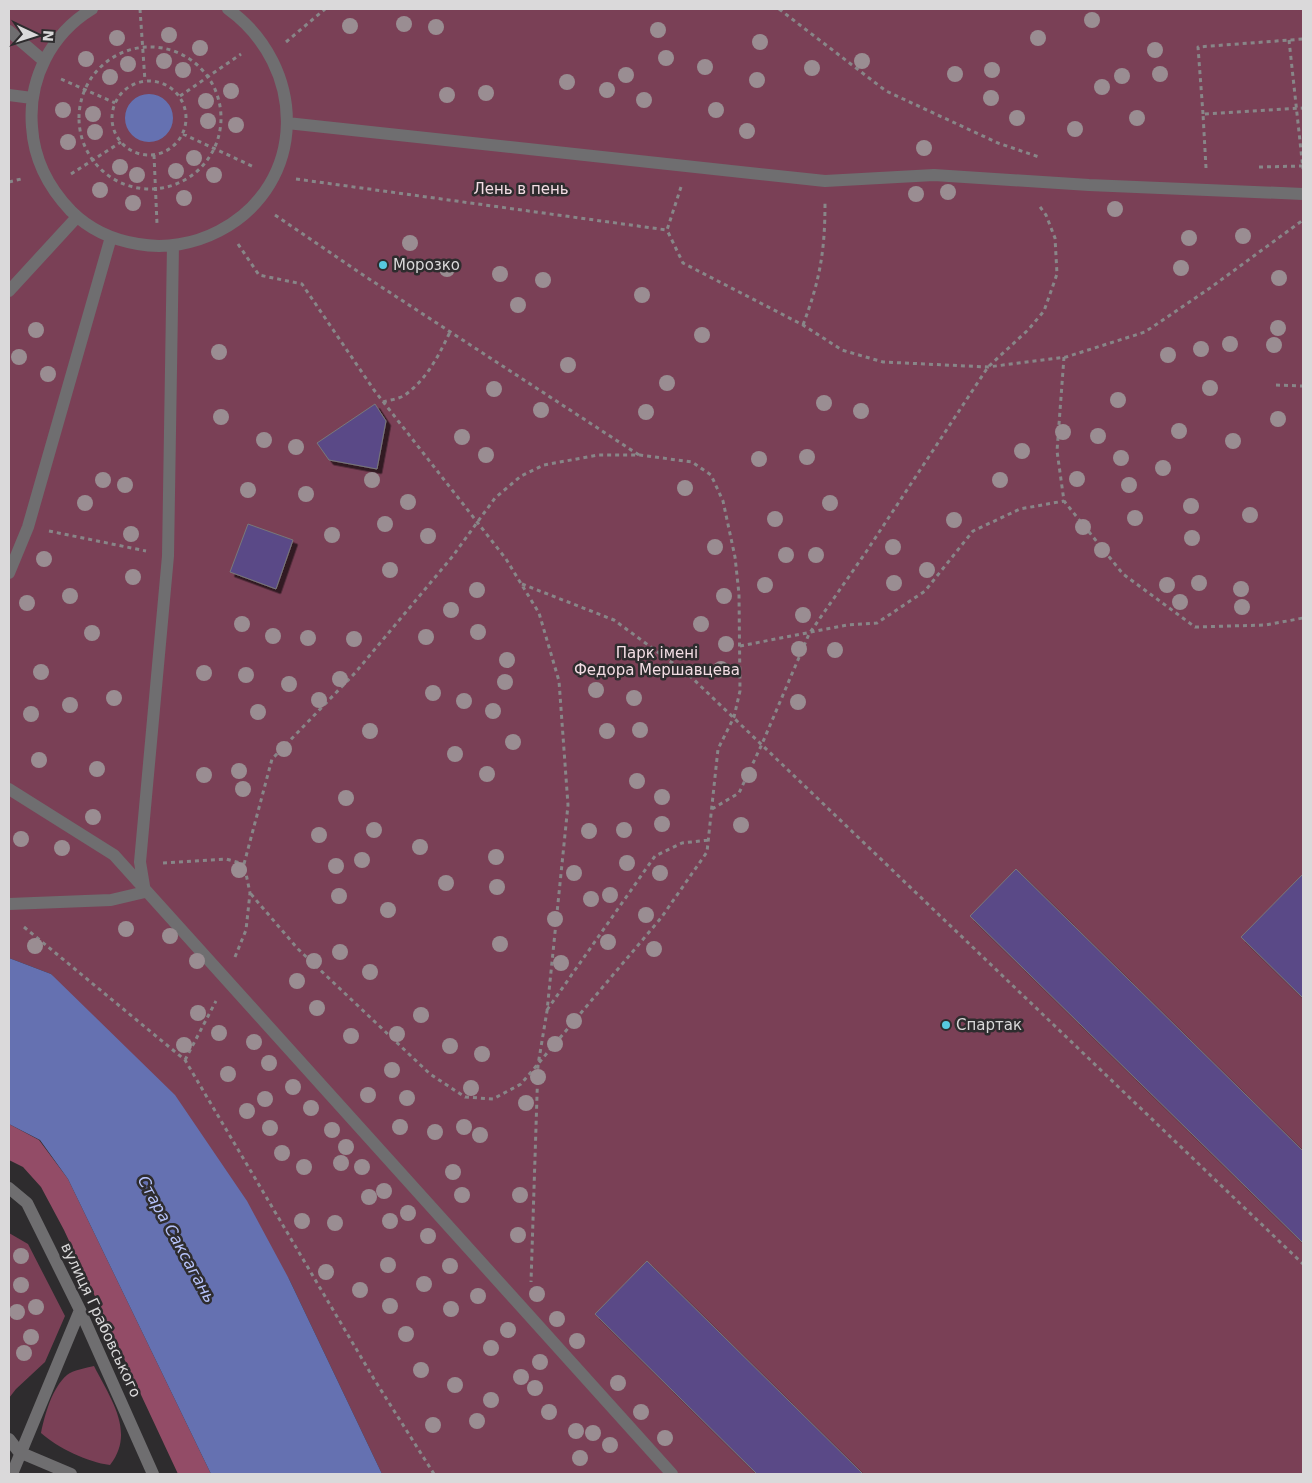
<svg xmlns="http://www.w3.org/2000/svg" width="1312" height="1483" viewBox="0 0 1312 1483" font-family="'DejaVu Sans',sans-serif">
	<defs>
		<filter id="shadow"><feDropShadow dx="4.5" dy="4.5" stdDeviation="0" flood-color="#0009"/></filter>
	</defs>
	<rect width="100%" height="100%" fill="#2e2c2e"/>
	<path fill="#7a4056" d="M9,9H1303V1474H382L289,1279L51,974L9,958Z
		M9,1233L28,1244L65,1316L45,1362L16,1389L9,1398Z
		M94,1366C110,1398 136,1432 110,1465C87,1462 58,1448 41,1433C45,1414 52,1388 67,1375C73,1370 86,1368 94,1366Z"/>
	<path fill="#934c67" d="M9,1124L39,1140L68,1179L211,1474H178L64,1230L41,1187L23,1167L9,1160Z"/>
	<path fill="#6571b1" d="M125 118a24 24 0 1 1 48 0a24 24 0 1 1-48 0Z
		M9,958L51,974L175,1095L247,1201L289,1279L382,1474H211L68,1179L40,1140L9,1124Z"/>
	<path fill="#5a4987" stroke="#78787a" filter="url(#shadow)" d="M375,404L386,421L377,469L329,460L317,443Z
		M248,524L293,540L276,589L230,572Z
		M1016,869L1303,1151V1243L970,916Z
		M1303,874V998L1241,937Z
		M647,1261L863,1474H757L595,1314Z"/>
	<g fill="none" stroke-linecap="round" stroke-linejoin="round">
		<path stroke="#888688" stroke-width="3" stroke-dasharray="4 4" stroke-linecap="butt" d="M140,9L145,81
			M779,9L886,91L998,143L1039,157
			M1289,40L1303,169
			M286,42L325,9
			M79 118a71 71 0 1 1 142 0a71 71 0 1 1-142 0Z
			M61,79L115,103
			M112 118a37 37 0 1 1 74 0a37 37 0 1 1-74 0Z
			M180,96L241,54
			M1203,114L1198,47L1303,39
			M183,134L254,167
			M154,155L157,224
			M1259,167L1303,166
			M1206,168L1203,114L1303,108
			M71,174L121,142
			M296,179L667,230
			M9,182L21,179
			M681,187L667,230L683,263L803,325L842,350L883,362L988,367L1066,357L1145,332L1210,288L1303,220
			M275,215L360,273L639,455
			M238,244L259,275L302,284L374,390L506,559L539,613L559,681L568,805L547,1011L538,1065L531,1282
			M803,325C820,280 825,251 825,203
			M1064,357L1057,451L1064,501L1123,574L1195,627L1266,625L1303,618
			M1276,385L1303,386
			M383,402C389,400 399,399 405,395C427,379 439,355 450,332
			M49,531L146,551
			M522,584L614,620L689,675L1303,1264
			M740,646L847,625L877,623L925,591L973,531L1020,509L1064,501
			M712,809L739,793L762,744L809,634L866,552L988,367L1028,330L1044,311L1057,274L1055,238L1046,215L1038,204
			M163,863L226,859L244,864
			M24,927L185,1060L374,1379L434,1474
			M235,957L246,930L250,893L244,864L272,759L355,673L452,557L495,498L521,476L544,465L598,455H640L692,462L711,475L723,501L735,557L739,594L740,691L734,717L718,749L707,852L661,918L521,1084L493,1099L465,1097L430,1074L298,949L250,893
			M547,1010L655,856L682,843L709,840
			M185,1060L216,1001"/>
		<path stroke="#6f6e70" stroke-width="12" d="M92,9C51,34 28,79 32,127C34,160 49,188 71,211C89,229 113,240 138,244C165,249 194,244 219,231C309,184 307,66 228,9
			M9,31L44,61
			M9,95L32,98
			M287,123L825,181L934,175L1089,185L1303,194
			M9,291L77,217
			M9,573L28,527L111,237
			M9,789L114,855L672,1474
			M9,904L111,900L145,892L140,862L168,556L173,245
			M9,1188L27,1203L80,1310L153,1474
			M9,1439L19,1452L71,1474
			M12,1474L80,1310"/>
	</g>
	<g fill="#9a8d92">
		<circle cx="1092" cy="20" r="8"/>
		<circle cx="404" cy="24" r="8"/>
		<circle cx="350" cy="26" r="8"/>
		<circle cx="436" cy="27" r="8"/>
		<circle cx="658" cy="30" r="8"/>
		<circle cx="169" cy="35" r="8"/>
		<circle cx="117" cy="38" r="8"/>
		<circle cx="1038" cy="38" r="8"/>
		<circle cx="760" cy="42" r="8"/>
		<circle cx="200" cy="48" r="8"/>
		<circle cx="1155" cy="50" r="8"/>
		<circle cx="666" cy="58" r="8"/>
		<circle cx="86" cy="59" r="8"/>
		<circle cx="164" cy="61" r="8"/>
		<circle cx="862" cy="61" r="8"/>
		<circle cx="128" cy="64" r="8"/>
		<circle cx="705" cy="67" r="8"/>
		<circle cx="812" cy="68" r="8"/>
		<circle cx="183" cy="70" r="8"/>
		<circle cx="992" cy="70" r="8"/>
		<circle cx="955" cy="74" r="8"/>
		<circle cx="1160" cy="74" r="8"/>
		<circle cx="626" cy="75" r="8"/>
		<circle cx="1122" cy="76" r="8"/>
		<circle cx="110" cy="77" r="8"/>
		<circle cx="757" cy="80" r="8"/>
		<circle cx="567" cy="82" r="8"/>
		<circle cx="1102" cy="87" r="8"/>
		<circle cx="607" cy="90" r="8"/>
		<circle cx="231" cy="91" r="8"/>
		<circle cx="486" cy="93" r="8"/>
		<circle cx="447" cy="95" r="8"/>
		<circle cx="991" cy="98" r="8"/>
		<circle cx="644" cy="100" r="8"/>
		<circle cx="206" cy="101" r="8"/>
		<circle cx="63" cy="110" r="8"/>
		<circle cx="716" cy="110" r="8"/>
		<circle cx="93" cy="114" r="8"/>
		<circle cx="1017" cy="118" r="8"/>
		<circle cx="1137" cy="118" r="8"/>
		<circle cx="208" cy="121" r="8"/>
		<circle cx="236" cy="125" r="8"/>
		<circle cx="1075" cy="129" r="8"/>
		<circle cx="747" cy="131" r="8"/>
		<circle cx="95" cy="132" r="8"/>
		<circle cx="68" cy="142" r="8"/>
		<circle cx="924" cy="148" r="8"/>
		<circle cx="194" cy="158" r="8"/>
		<circle cx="120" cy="167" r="8"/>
		<circle cx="176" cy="171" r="8"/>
		<circle cx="137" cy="175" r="8"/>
		<circle cx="214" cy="175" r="8"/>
		<circle cx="100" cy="190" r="8"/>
		<circle cx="948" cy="192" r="8"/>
		<circle cx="916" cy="194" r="8"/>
		<circle cx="184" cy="198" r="8"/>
		<circle cx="133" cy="203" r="8"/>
		<circle cx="1115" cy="209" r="8"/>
		<circle cx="1243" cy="236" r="8"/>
		<circle cx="1189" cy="238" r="8"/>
		<circle cx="410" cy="243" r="8"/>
		<circle cx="1181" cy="268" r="8"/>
		<circle cx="447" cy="269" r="8"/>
		<circle cx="500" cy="274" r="8"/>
		<circle cx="1279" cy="278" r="8"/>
		<circle cx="543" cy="280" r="8"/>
		<circle cx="642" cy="295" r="8"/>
		<circle cx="518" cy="305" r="8"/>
		<circle cx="1278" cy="328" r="8"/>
		<circle cx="36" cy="330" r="8"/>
		<circle cx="702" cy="335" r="8"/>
		<circle cx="1230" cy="344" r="8"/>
		<circle cx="1274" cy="345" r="8"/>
		<circle cx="1201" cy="349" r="8"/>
		<circle cx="219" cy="352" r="8"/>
		<circle cx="1168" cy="355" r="8"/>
		<circle cx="19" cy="357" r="8"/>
		<circle cx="568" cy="365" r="8"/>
		<circle cx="48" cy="374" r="8"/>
		<circle cx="667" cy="383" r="8"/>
		<circle cx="1210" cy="388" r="8"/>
		<circle cx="494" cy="389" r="8"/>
		<circle cx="1118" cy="400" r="8"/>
		<circle cx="824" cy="403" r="8"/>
		<circle cx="541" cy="410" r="8"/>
		<circle cx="861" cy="411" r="8"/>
		<circle cx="646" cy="412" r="8"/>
		<circle cx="221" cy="417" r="8"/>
		<circle cx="1278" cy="419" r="8"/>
		<circle cx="1179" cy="431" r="8"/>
		<circle cx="1063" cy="432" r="8"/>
		<circle cx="1098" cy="436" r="8"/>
		<circle cx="462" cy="437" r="8"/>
		<circle cx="264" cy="440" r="8"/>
		<circle cx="1233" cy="441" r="8"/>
		<circle cx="296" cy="447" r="8"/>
		<circle cx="1022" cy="451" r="8"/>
		<circle cx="486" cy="455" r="8"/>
		<circle cx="807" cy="457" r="8"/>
		<circle cx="1121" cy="458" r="8"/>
		<circle cx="759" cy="459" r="8"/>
		<circle cx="1163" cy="468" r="8"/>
		<circle cx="1077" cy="479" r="8"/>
		<circle cx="103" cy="480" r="8"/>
		<circle cx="372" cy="480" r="8"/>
		<circle cx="1000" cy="480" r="8"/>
		<circle cx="125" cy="485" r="8"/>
		<circle cx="1129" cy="485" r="8"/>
		<circle cx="685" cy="488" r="8"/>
		<circle cx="248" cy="490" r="8"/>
		<circle cx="306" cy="494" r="8"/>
		<circle cx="408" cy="502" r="8"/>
		<circle cx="85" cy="503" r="8"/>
		<circle cx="830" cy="503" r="8"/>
		<circle cx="1191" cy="506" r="8"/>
		<circle cx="1250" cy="515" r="8"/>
		<circle cx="1135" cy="518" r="8"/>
		<circle cx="775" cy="519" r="8"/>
		<circle cx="954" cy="520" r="8"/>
		<circle cx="385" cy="524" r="8"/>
		<circle cx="1083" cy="527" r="8"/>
		<circle cx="131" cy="534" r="8"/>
		<circle cx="332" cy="535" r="8"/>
		<circle cx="428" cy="536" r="8"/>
		<circle cx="1192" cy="538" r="8"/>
		<circle cx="715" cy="547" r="8"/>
		<circle cx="893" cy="547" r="8"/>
		<circle cx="1102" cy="550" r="8"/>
		<circle cx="786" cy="555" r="8"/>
		<circle cx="816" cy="555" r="8"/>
		<circle cx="44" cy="559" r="8"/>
		<circle cx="390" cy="570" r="8"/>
		<circle cx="927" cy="570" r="8"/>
		<circle cx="133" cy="577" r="8"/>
		<circle cx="894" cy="583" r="8"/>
		<circle cx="1199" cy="583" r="8"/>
		<circle cx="765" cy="585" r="8"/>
		<circle cx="1167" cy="585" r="8"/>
		<circle cx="1241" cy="589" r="8"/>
		<circle cx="477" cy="590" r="8"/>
		<circle cx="70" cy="596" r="8"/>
		<circle cx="724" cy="596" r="8"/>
		<circle cx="1180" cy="602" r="8"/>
		<circle cx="27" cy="603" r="8"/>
		<circle cx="1242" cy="607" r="8"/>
		<circle cx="451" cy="610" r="8"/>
		<circle cx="803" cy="615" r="8"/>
		<circle cx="242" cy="624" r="8"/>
		<circle cx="701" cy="624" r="8"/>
		<circle cx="478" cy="632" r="8"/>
		<circle cx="92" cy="633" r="8"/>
		<circle cx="273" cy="636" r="8"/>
		<circle cx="426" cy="637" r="8"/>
		<circle cx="308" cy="638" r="8"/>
		<circle cx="354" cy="639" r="8"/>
		<circle cx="726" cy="644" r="8"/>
		<circle cx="799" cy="649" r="8"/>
		<circle cx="835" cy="650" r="8"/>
		<circle cx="507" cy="660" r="8"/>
		<circle cx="721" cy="669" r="8"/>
		<circle cx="41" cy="672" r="8"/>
		<circle cx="204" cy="673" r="8"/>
		<circle cx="246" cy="675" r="8"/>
		<circle cx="340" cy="679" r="8"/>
		<circle cx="505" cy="682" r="8"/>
		<circle cx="289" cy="684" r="8"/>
		<circle cx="596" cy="690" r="8"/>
		<circle cx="433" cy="693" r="8"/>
		<circle cx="114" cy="698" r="8"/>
		<circle cx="634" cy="698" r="8"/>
		<circle cx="319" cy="700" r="8"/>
		<circle cx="464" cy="701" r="8"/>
		<circle cx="798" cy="702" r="8"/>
		<circle cx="70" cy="705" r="8"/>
		<circle cx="493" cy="711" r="8"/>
		<circle cx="258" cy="712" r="8"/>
		<circle cx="31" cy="714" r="8"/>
		<circle cx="640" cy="730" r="8"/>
		<circle cx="370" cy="731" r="8"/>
		<circle cx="607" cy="731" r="8"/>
		<circle cx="513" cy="742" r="8"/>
		<circle cx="284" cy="749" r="8"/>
		<circle cx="455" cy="754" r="8"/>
		<circle cx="39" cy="760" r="8"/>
		<circle cx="97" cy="769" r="8"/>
		<circle cx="239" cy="771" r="8"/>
		<circle cx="487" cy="774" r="8"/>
		<circle cx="204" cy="775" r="8"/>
		<circle cx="749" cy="775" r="8"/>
		<circle cx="637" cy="781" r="8"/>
		<circle cx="243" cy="789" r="8"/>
		<circle cx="662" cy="797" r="8"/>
		<circle cx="346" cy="798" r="8"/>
		<circle cx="93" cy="817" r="8"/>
		<circle cx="662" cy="824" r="8"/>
		<circle cx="741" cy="825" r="8"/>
		<circle cx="374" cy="830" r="8"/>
		<circle cx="624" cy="830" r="8"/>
		<circle cx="589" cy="831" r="8"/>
		<circle cx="319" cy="835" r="8"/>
		<circle cx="21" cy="839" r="8"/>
		<circle cx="420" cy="847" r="8"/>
		<circle cx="62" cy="848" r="8"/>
		<circle cx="496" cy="857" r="8"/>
		<circle cx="362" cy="860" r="8"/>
		<circle cx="627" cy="863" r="8"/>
		<circle cx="336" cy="866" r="8"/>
		<circle cx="239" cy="870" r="8"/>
		<circle cx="574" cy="873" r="8"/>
		<circle cx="660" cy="873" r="8"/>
		<circle cx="446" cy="883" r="8"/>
		<circle cx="497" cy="887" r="8"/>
		<circle cx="610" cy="895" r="8"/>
		<circle cx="339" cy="896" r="8"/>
		<circle cx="591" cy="899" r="8"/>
		<circle cx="388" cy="910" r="8"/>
		<circle cx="646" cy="915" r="8"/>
		<circle cx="555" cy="919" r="8"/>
		<circle cx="126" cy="929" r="8"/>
		<circle cx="170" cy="936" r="8"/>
		<circle cx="608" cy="942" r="8"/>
		<circle cx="500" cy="944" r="8"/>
		<circle cx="35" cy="946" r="8"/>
		<circle cx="654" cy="949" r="8"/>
		<circle cx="340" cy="952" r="8"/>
		<circle cx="197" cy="961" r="8"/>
		<circle cx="314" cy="961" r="8"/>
		<circle cx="561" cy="963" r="8"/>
		<circle cx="370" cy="972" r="8"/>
		<circle cx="297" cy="981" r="8"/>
		<circle cx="317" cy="1008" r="8"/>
		<circle cx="198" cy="1013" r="8"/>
		<circle cx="421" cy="1015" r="8"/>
		<circle cx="574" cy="1021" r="8"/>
		<circle cx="219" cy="1033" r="8"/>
		<circle cx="397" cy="1034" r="8"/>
		<circle cx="351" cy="1036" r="8"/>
		<circle cx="254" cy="1042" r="8"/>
		<circle cx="555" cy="1044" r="8"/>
		<circle cx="184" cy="1045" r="8"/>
		<circle cx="450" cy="1046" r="8"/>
		<circle cx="482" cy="1054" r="8"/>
		<circle cx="269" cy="1063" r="8"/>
		<circle cx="392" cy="1070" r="8"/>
		<circle cx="228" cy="1074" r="8"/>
		<circle cx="538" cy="1077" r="8"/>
		<circle cx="293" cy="1087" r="8"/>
		<circle cx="471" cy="1088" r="8"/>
		<circle cx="368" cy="1095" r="8"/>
		<circle cx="407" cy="1098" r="8"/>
		<circle cx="265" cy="1099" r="8"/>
		<circle cx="526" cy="1103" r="8"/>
		<circle cx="311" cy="1108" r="8"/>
		<circle cx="247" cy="1111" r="8"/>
		<circle cx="400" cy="1127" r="8"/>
		<circle cx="464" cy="1127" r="8"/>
		<circle cx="270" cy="1128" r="8"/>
		<circle cx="332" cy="1130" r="8"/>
		<circle cx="435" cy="1132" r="8"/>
		<circle cx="480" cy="1135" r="8"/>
		<circle cx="346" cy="1147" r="8"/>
		<circle cx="282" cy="1153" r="8"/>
		<circle cx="341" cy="1163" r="8"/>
		<circle cx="304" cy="1167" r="8"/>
		<circle cx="362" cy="1167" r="8"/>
		<circle cx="453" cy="1172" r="8"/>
		<circle cx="384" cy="1191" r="8"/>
		<circle cx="462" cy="1195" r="8"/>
		<circle cx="520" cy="1195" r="8"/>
		<circle cx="369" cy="1197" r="8"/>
		<circle cx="408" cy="1213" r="8"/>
		<circle cx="302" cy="1221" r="8"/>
		<circle cx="390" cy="1221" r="8"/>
		<circle cx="335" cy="1223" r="8"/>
		<circle cx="518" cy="1235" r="8"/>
		<circle cx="428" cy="1236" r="8"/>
		<circle cx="21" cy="1256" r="8"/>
		<circle cx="388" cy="1265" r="8"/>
		<circle cx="450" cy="1266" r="8"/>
		<circle cx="326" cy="1272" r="8"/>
		<circle cx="424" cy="1284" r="8"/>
		<circle cx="21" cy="1285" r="8"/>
		<circle cx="360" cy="1290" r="8"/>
		<circle cx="537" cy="1294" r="8"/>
		<circle cx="478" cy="1296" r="8"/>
		<circle cx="390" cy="1306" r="8"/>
		<circle cx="36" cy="1307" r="8"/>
		<circle cx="451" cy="1309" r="8"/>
		<circle cx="17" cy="1312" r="8"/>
		<circle cx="557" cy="1319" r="8"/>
		<circle cx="508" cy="1330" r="8"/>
		<circle cx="406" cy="1334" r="8"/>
		<circle cx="31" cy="1337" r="8"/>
		<circle cx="577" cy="1341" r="8"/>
		<circle cx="491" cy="1348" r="8"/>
		<circle cx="24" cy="1353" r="8"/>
		<circle cx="540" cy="1362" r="8"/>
		<circle cx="421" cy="1370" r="8"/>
		<circle cx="521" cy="1377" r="8"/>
		<circle cx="618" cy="1383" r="8"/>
		<circle cx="455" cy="1385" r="8"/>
		<circle cx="535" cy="1388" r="8"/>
		<circle cx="491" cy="1400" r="8"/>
		<circle cx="549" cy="1412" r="8"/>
		<circle cx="641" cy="1412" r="8"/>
		<circle cx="477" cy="1421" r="8"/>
		<circle cx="433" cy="1425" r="8"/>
		<circle cx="576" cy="1431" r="8"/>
		<circle cx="593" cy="1433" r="8"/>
		<circle cx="665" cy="1438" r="8"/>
		<circle cx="610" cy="1445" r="8"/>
		<circle cx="580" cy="1458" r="8"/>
	</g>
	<g fill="#56c9e0" stroke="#2e2c2e" stroke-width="2">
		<circle cx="383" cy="265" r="5"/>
		<circle cx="946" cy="1025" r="5"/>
	</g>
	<g text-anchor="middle" stroke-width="5" stroke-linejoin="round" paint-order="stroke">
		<g font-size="15" fill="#f3dde4" stroke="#2e2c2e">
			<text x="521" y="194">Лень в пень</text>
			<text x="657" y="658">Парк імені<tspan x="657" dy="17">Федора Мершавцева</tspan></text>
		</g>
		<g font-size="15" fill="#dad9da" stroke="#2e2c2e" text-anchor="start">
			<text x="393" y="270">Морозко</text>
			<text x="956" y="1030">Спартак</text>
		</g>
		<g font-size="15" fill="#dad9da" stroke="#2e2c2e">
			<text transform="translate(101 1320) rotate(65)" y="5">вулиця Грабовського</text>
		</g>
		<g font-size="16" font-style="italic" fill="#b6c2f9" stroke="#2e2c2e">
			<text transform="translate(177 1239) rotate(61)" y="6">Стара Саксагань</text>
		</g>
	</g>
	<rect width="1312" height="1483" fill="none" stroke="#dad9da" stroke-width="20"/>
	<g transform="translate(35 35) rotate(94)" stroke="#2e2c2e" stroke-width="4" paint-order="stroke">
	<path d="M0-4L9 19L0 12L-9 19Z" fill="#dad9da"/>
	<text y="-8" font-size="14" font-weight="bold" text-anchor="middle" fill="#dad9da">N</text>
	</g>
</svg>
